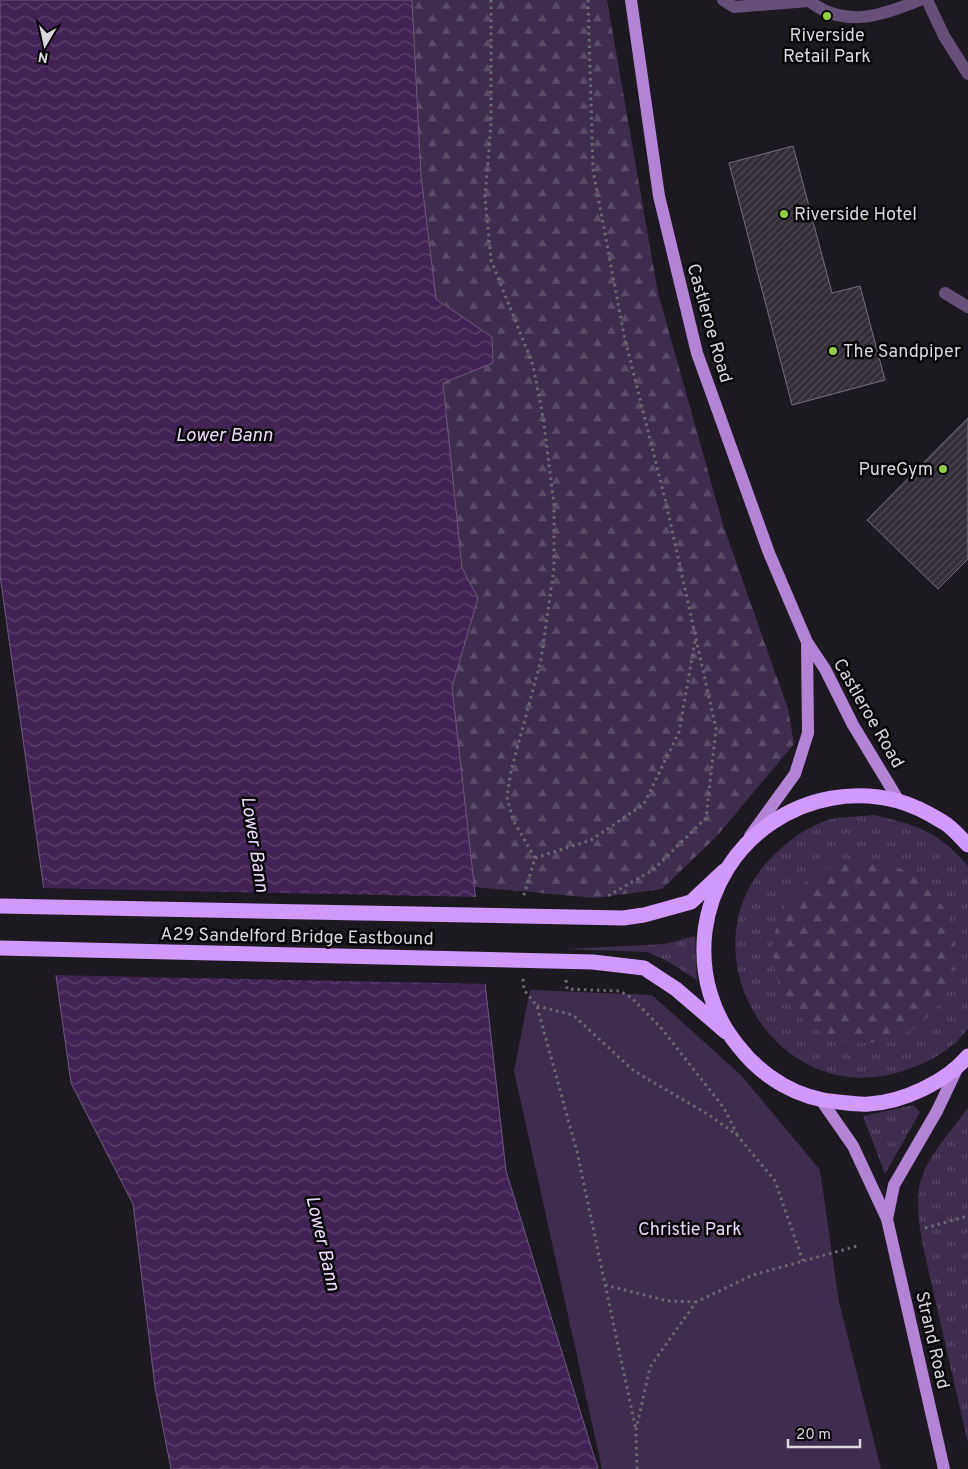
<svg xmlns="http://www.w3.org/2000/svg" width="968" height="1469" viewBox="0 0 968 1469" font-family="Overpass,sans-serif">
	<defs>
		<pattern id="grass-tufts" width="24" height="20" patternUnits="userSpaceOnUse" patternTransform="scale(1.25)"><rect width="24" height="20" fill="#3f2d4e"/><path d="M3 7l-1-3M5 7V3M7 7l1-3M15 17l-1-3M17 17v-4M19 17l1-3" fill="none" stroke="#5a4b67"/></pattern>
		<pattern id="forest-firs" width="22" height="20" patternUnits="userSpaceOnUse" patternTransform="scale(1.25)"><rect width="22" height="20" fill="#3f2d4e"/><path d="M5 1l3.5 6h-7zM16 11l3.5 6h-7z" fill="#5a4b67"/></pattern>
		<pattern id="water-waves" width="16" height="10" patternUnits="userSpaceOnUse" patternTransform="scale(1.25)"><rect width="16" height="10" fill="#412455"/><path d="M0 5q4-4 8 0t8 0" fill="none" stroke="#5c436d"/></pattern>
		<pattern id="building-hatch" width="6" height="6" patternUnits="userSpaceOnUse" patternTransform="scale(1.25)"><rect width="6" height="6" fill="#322d36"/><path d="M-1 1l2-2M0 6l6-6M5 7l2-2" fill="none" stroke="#4f4b53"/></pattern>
	</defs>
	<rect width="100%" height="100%" fill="#1d1921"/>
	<path fill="url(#grass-tufts)" d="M874,815C917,825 938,831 968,866V1028C953,1050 928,1063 903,1071C776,1113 677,948 775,854C790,839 811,824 832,819C845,816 860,817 874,815Z
		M695,936L697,980L669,962L647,952L566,949L665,944Z
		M914,1105L920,1112L885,1174L863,1116Z
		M968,1108V1443L922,1242C919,1222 915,1199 921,1180C929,1154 952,1130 968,1108Z"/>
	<path fill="url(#forest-firs)" d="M412,0H607L658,293L723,525L788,709L794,744L716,837L662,889L596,898L474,887L452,687L478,598L462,568L443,382L493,363L492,337L436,299L421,176Z
		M773 952a91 91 0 1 1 182 0a91 91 0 1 1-182 0Z"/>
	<path fill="#3f2d4e" d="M530,990L652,995L741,1075L820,1170L839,1302L881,1469H602L514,1071Z"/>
	<path fill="url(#water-waves)" stroke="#6f5a7e" d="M0,0H412L421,176L436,299L492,337L493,363L443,383L462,568L478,598L452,687L506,1171L598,1469H171L155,1387L133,1204L71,1083L0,575Z"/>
	<path fill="#1d1921" d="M41,888L478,897L488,984L53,975Z"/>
	<path fill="url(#building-hatch)" stroke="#756f7a" d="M793,146L832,293L860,286L885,380L792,405L729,163Z
		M968,418V559L938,589L867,520Z"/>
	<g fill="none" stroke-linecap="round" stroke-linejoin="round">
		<path stroke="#6b686f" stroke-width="3" stroke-dasharray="2.5 4" stroke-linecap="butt" d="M491,0V124L485,197L491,260L533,365L543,417L554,504V568L541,660L511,771L507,797L513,820L535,858L523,898
			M588,0L593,170L624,335L666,503L716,729L706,818L653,870L606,897
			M535,858L591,840L644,804L679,732L695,641
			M523,979L524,990L537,1006L577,1152L636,1430
			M566,980L567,989L620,991L632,998L662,1029L724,1108L737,1134
			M537,1006L573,1015L634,1071L709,1115L737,1135L775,1181L803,1261
			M925,1228L968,1216
			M605,1285L668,1301L695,1302
			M637,1469L636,1430L650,1367L696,1302L753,1275L857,1246"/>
		<path stroke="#665077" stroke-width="12" d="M723,0L734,7L809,1
			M808,0C844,29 881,16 920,0
			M927,0L944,36L968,74
			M945,293L968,307"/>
		<path stroke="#b384d6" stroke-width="12" d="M631,0L659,196L697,353L769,553L807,642L825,669L853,725L899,801
			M750,836L795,774L808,733L807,642
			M821,1100L853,1146L887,1219L944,1469
			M887,1219L894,1185L937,1111L957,1069"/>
		<path stroke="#d199fc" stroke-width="15" d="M968,845C960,837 952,827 943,822C930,814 913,805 898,801C807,777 717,839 705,931C700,974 712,1015 739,1047C763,1078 799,1099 838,1102C848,1103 859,1105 869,1104C903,1102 946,1082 968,1056
			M0,906L623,918L644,915L691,902L724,871
			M0,948L593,962L644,968L676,989L726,1032"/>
	</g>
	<g fill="#92cd3e" stroke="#070508" stroke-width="2">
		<circle cx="827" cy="16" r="5"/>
		<circle cx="784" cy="214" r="5"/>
		<circle cx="833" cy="351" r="5"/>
		<circle cx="943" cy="469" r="5"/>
	</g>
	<g text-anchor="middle" stroke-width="5" stroke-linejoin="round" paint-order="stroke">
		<g font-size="18" fill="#dad7dd" stroke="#070508" text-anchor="start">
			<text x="827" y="41" text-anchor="middle">Riverside<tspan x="827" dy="21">Retail Park</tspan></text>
			<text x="794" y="220">Riverside Hotel</text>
			<text x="843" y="357">The Sandpiper</text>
			<text x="933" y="475" text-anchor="end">PureGym</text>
		</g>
		<g font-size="18" fill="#dad7dd" stroke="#070508">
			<text transform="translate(710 323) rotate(74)" y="6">Castleroe Road</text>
			<text transform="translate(869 713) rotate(60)" y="6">Castleroe Road</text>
			<text transform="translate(297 936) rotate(1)" y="6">A29 Sandelford Bridge Eastbound</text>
			<text transform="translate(933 1340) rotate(77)" y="6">Strand Road</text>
		</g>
		<g font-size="18" fill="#ead9fa" stroke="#070508">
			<text x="690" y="1235">Christie Park</text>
		</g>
		<g font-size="19" font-style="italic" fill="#eedcfd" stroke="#070508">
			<text x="224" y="441">Lower Bann</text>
			<text transform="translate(256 844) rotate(81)" y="7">Lower Bann</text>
			<text transform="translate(324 1243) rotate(77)" y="7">Lower Bann</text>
		</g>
	</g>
	<g transform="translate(45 45) rotate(189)" stroke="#070508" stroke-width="4" paint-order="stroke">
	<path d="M0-4L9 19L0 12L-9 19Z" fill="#dad7dd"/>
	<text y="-8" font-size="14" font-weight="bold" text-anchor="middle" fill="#dad7dd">N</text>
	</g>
	<path d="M788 1439v8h72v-8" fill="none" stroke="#dad7dd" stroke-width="2.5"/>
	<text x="796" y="1439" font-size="15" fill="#dad7dd" stroke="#070508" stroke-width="4" paint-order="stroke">20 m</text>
</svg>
